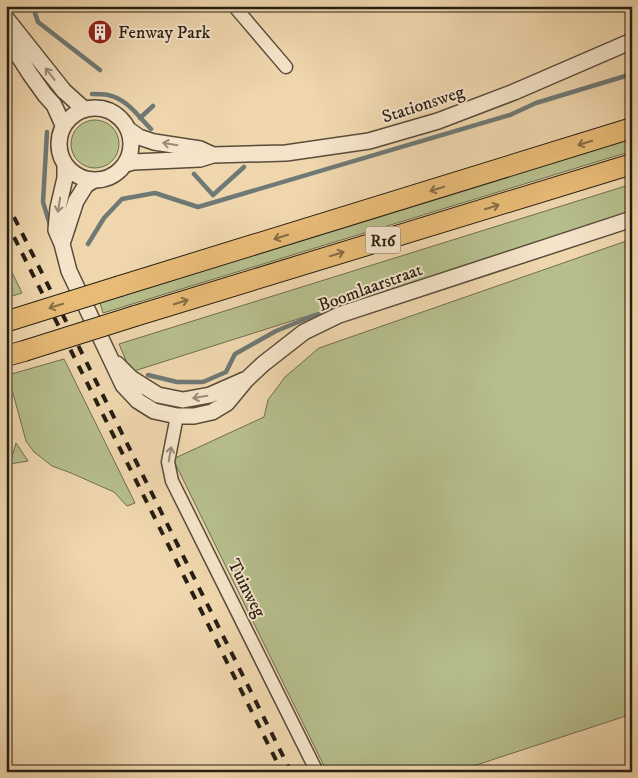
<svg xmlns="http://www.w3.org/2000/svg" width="638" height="778" viewBox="0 0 638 778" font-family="'IM FELL DW Pica',serif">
	<rect width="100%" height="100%" fill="#efd6ad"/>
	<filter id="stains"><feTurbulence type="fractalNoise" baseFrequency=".004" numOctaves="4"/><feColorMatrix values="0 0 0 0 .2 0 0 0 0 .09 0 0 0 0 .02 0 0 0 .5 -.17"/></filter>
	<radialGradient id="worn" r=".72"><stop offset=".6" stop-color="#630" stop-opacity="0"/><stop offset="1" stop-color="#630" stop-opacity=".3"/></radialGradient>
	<path fill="#b6be8c" stroke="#6e6e50" d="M71 144a24 24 0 1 1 48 0a24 24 0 1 1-48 0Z
		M632,137V151L103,313L99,300Z
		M632,184V213L131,372L119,344Z
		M632,239V714L455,772H327L173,459L264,417L268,400L285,377L319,348Z
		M6,260L22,293L6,298Z
		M64,359L135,503L127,506L114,492L71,473L52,466L34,452L26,441L8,375Z
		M16,443L28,461L10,464Z"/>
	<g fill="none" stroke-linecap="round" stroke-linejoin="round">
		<path stroke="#6f7975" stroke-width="4.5" d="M35,6L34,10L38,22L100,70
			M92,94C97,94 103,94 108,95C127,99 138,116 151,129
			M140,118L153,106
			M47,132L43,202L50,225
			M194,174L213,195
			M213,195L244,167
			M88,244L104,218L122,199L155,193L198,207L510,115L536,103L632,74
			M148,375L177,382H203L226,372L235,354L276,331L308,318L336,309"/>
		<defs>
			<path id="minor" d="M234,6L286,67
				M177,416L168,462L172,481L317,772"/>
			<path id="tertiary" d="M6,18L64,91L84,109
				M6,29L12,46L30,74L45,95L54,105L63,125
				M59 144a36 36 0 1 1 72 0a36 36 0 1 1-72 0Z
				M129,130L139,137L154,142L200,149L213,155
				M126,164L133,162L200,159L213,155L286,153L369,141L438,121L514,92L632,41
				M65,165V178L58,208L56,230L62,244L69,271L123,385L138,401L154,411L177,416H194L212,412L227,403L246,380L263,364L304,332L339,315L632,219
				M62,244L76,201L86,185L94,180
				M117,364L131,378L158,395L183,400L210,395L244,380"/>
			<path id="trunk" d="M120,286L632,128
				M135,316L632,164
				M6,356L24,351"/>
		</defs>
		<use href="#minor" stroke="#584c3a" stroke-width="15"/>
		<use href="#tertiary" stroke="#584c3a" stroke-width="18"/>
		<use href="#trunk" stroke="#261e14" stroke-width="22"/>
		<use href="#minor" stroke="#f5e4ca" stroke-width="12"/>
		<use href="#tertiary" stroke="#f5e4ca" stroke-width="15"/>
		<use href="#trunk" stroke="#e8bb76" stroke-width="20"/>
		<path stroke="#261e14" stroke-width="4" stroke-dasharray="9 9" stroke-linecap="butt" d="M6,201L291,772
			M6,221L282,772"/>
		<defs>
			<path id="trunk-bridge" d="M8,321L120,286
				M24,351L135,316"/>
		</defs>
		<use href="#trunk-bridge" stroke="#261e14" stroke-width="22" stroke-linecap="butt"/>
		<use href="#trunk-bridge" stroke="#e8bb76" stroke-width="20"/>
	</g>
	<defs><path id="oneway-shaft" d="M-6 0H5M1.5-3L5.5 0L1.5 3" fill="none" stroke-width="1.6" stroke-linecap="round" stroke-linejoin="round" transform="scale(1.25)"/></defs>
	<g stroke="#988b78">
		<use href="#oneway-shaft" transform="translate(50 74) rotate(-128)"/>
		<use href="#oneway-shaft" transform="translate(170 144) rotate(-171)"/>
		<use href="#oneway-shaft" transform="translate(59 205) rotate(99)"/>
		<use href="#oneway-shaft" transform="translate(200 397) rotate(171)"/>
		<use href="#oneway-shaft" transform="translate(170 454) rotate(-80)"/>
	</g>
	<g stroke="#876c45">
		<use href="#oneway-shaft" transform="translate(585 143) rotate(163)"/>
		<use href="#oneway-shaft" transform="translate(437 189) rotate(163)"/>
		<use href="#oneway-shaft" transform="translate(492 207) rotate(-17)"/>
		<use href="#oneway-shaft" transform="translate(281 237) rotate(163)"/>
		<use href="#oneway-shaft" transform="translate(337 254) rotate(-17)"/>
		<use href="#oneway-shaft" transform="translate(181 302) rotate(-17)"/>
		<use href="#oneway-shaft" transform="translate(56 306) rotate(163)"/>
	</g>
	<defs>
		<symbol id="building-disc" viewBox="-11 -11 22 22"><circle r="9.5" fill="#8f2418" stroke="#f5e4ca"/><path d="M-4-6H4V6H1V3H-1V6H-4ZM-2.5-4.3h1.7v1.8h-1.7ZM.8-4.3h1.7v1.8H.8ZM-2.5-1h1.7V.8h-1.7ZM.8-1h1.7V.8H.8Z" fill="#fff"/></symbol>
	</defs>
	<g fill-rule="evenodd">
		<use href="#building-disc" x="86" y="18" width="28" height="28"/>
	</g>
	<g text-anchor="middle" stroke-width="4" stroke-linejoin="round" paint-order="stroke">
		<rect fill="#f5e4ca" stroke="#64594b" stroke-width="1" x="365.5" y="226.5" width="35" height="27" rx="4"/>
		<g font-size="16" font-weight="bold" fill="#261e14">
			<text x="383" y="246">R16</text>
		</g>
		<g font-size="18" fill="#261e14" stroke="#f5e4ca" text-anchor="start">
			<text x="118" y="38">Fenway Park</text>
		</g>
		<g font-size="18" fill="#261e14" stroke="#f5e4ca">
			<text transform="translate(423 104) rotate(-18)" y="6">Stationsweg</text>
			<text transform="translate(370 287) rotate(-20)" y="6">Boomlaarstraat</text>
			<text transform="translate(247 588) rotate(63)" y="6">Tuinweg</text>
		</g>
	</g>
	<rect width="638" height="778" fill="none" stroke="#efd6ad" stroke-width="25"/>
	<rect x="8" y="8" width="623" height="763" fill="none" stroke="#261e14" stroke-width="2.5"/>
	<rect x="12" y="12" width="613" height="753" fill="none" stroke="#261e14"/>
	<rect width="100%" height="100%" filter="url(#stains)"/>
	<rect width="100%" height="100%" fill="url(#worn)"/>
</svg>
